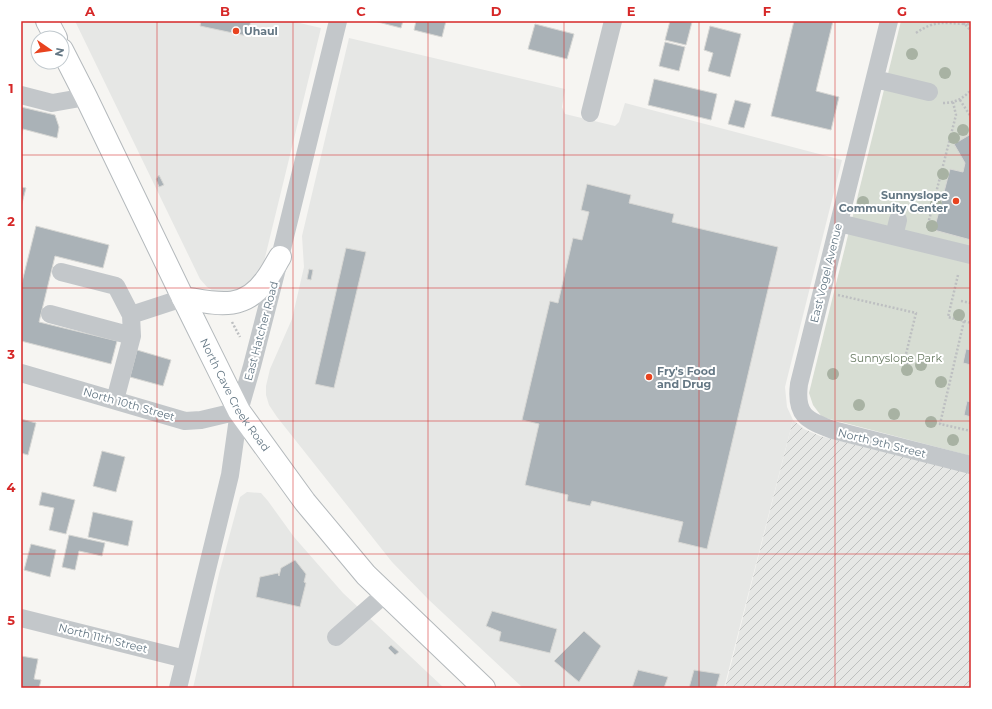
<svg xmlns="http://www.w3.org/2000/svg" width="992" height="709" viewBox="0 0 992 709" font-family="Montserrat,sans-serif">
	<defs>
		<pattern id="industrial-furrows" width="10" height="10" patternUnits="userSpaceOnUse"><rect width="10" height="10" fill="#e6e7e5"/><path d="M-1 1l2-2M0 10L10 0M9 11l2-2" fill="none" stroke="#bec0bf"/></pattern>
	</defs>
	<rect width="100%" height="100%" fill="#f6f5f2"/>
	<path fill="#e6e7e5" d="M75,21H291L321,28L260,278L244,293L218,294L207,287L200,279Z
		M349,38L565,89L562,107L565,114L615,126L619,122L625,103L842,160L785,387L787,407L793,420L724,688H523L429,600L392,562L277,417L269,405L266,395V386L270,369L292,319L304,267L302,236Z
		M247,492L261,493L268,501L294,537L343,593L444,688H193L219,574L238,504L240,497Z"/>
	<path fill="url(#industrial-furrows)" d="M793,420L804,429L820,436L971,473V688H725Z"/>
	<path fill="#d7ddd3" d="M901,21H971V456L822,417L813,405L809,393Z"/>
	<path fill="#aab2b7" stroke="#d7d7d4" d="M201,21H251L247,36L200,26Z
		M374,21H403L401,28Z
		M416,21H446L442,37L414,30Z
		M670,21L692,22L686,45L665,40Z
		M794,21H833L816,91L839,97L831,130L771,116Z
		M535,24L574,34L567,59L528,49Z
		M710,26L741,34L730,77L708,71L713,53L704,50Z
		M665,42L685,47L679,71L659,66Z
		M654,79L717,94L711,120L648,105Z
		M735,100L751,104L744,128L728,124Z
		M21,107L55,115L59,127L57,138L23,129L21,139Z
		M971,134V240L934,230L950,169L963,172L965,163L954,144Z
		M159,175L164,185L159,187L156,179Z
		M587,184L631,195L629,203L674,214L672,222L778,247L707,549L678,542L683,522L592,501L590,506L567,501L568,495L525,485L539,424L522,420L550,301L558,303L573,238L582,240L589,212L581,210Z
		M21,187L26,188L21,207Z
		M36,226L109,245L103,268L55,256L39,322L117,341L111,364L21,341V286Z
		M346,248L366,252L334,388L315,384Z
		M309,269L313,270L311,280L307,279Z
		M966,349L971,350V365L963,363Z
		M137,350L171,360L163,386L130,377Z
		M905,356L912,358L910,365L903,363Z
		M967,401L971,402V417L964,415Z
		M21,419L36,423L28,455L21,453Z
		M102,451L125,457L116,492L93,486Z
		M42,492L75,500L66,534L49,530L54,508L39,505Z
		M93,512L133,521L128,546L88,537Z
		M69,535L105,543L102,556L79,551L75,570L62,567Z
		M31,544L56,550L50,577L24,570Z
		M295,560L306,574L304,582L306,583L300,607L256,597L260,577L278,573L279,576L281,568Z
		M492,611L557,629L550,653L499,641L501,632L486,626Z
		M584,631L601,646L579,682L554,661Z
		M391,645L399,652L395,655L388,648Z
		M21,656L38,659L34,679L41,680L39,688H21Z
		M638,670L668,677L664,688H632Z
		M694,670L720,674L716,688H689Z"/>
	<g fill="none" stroke-linecap="round" stroke-linejoin="round">
		<defs>
			<g id="major">
				<path d="M47,21L56,38"/>
				<path id="s1" d="M62,50L86,97L183,298L239,411L305,502L366,575L484,688"/>
				<path d="M183,298C215,303 243,312 265,281C271,274 275,265 280,257"/>
			</g>
		</defs>
		<use href="#major" stroke="#b4b9bc" stroke-width="24"/>
		<path stroke="#bdbfc1" stroke-width="2.5" stroke-dasharray="2 2" stroke-linecap="butt" d="M960,21L965,24H971
			M916,33C935,20 943,23 965,24L971,31
			M960,100L971,117
			M943,103C953,103 961,100 969,92L971,93
			M927,228L956,115L953,102
			M958,275L948,317L964,321L940,424L971,431
			M838,295L916,313L906,354
			M961,301L971,303
			M964,321L971,323
			M232,322L240,337"/>
		<path stroke="#c3c7ca" stroke-width="18" d="M889,21L799,384C795,415 806,420 833,430L971,465
			M875,79L929,92
			M21,95L52,103L86,97
			M590,113L613,21
			M839,223L971,255
			M894,236L898,220
			M61,272L116,286L131,315
			M50,314L132,336
			M21,373L185,421L201,420L239,411
			M115,400L132,336L131,315L183,298
			M21,618L185,659
			M336,637L385,594
			M178,688L230,475L239,411L252,366L280,257L338,21"/>
		<use href="#major" stroke="#fff" stroke-width="22"/>
	</g>
	<g fill="#a8b2a3">
		<circle cx="912" cy="54" r="6"/>
		<circle cx="945" cy="73" r="6"/>
		<circle cx="963" cy="130" r="6"/>
		<circle cx="954" cy="138" r="6"/>
		<circle cx="943" cy="174" r="6"/>
		<circle cx="863" cy="202" r="6"/>
		<circle cx="936" cy="204" r="6"/>
		<circle cx="932" cy="226" r="6"/>
		<circle cx="959" cy="315" r="6"/>
		<circle cx="921" cy="365" r="6"/>
		<circle cx="907" cy="370" r="6"/>
		<circle cx="833" cy="374" r="6"/>
		<circle cx="941" cy="382" r="6"/>
		<circle cx="859" cy="405" r="6"/>
		<circle cx="894" cy="414" r="6"/>
		<circle cx="931" cy="422" r="6"/>
		<circle cx="953" cy="440" r="6"/>
	</g>
	<path fill="none" stroke="#d62828" stroke-width="1" stroke-opacity="0.55" d="M157,21V688M293,21V688M428,21V688M564,21V688M699,21V688M835,21V688M21,155H971M21,288H971M21,421H971M21,554H971"/>
	<g fill="#e8431f" stroke="#fff" stroke-width="1.5">
		<circle cx="236" cy="31" r="4"/>
		<circle cx="956" cy="201" r="4"/>
		<circle cx="649" cy="377" r="4"/>
	</g>
	<g text-anchor="middle" stroke-width="4" stroke-linejoin="round" paint-order="stroke">
		<g font-size="11" font-weight="bold" fill="#647784" stroke="#fff" text-anchor="start">
			<text x="244" y="35">Uhaul</text>
			<text x="948" y="199" text-anchor="end">Sunnyslope<tspan x="948" dy="13">Community Center</tspan></text>
			<text x="657" y="375">Fry's Food<tspan x="657" dy="13">and Drug</tspan></text>
		</g>
		<g font-size="11" fill="#647784" stroke="#fff">
			<text transform="translate(826 273) rotate(-76)" y="4">East Vogel Avenue</text>
			<text transform="translate(261 331) rotate(-75)" y="4">East Hatcher Road</text>
			<text dy="4" stroke="none"><textPath href="#s1" startOffset="386">North Cave Creek Road</textPath></text>
			<text transform="translate(129 404) rotate(16)" y="4">North 10th Street</text>
			<text transform="translate(882 443) rotate(14)" y="4">North 9th Street</text>
			<text transform="translate(103 638) rotate(14)" y="4">North 11th Street</text>
		</g>
		<g font-size="11" fill="#697b63" stroke="#fff">
			<text x="896" y="362">Sunnyslope Park</text>
		</g>
	</g>
	<rect width="992" height="709" fill="none" stroke="#ffffff" stroke-width="44"/>
	<g transform="translate(50 50) rotate(103)"><circle r="19" fill="#ffffff" stroke="#c1c9ce"/>
	<path d="M0-3L7 15L0 10L-7 15Z" fill="#e8431f"/>
	<text y="-6" font-size="11" font-weight="bold" text-anchor="middle" fill="#647784">N</text>
	</g>
	<rect x="22" y="22" width="948" height="665" fill="none" stroke="#d62828" stroke-width="1.5"/>
	<g font-size="13" text-anchor="middle" font-weight="bold" fill="#d62828">
		<text x="90" y="16">A</text>
		<text x="225" y="16">B</text>
		<text x="361" y="16">C</text>
		<text x="496" y="16">D</text>
		<text x="631" y="16">E</text>
		<text x="767" y="16">F</text>
		<text x="902" y="16">G</text>
		<text x="11" y="93">1</text>
		<text x="11" y="226">2</text>
		<text x="11" y="359">3</text>
		<text x="11" y="492">4</text>
		<text x="11" y="625">5</text>
	</g>
</svg>
